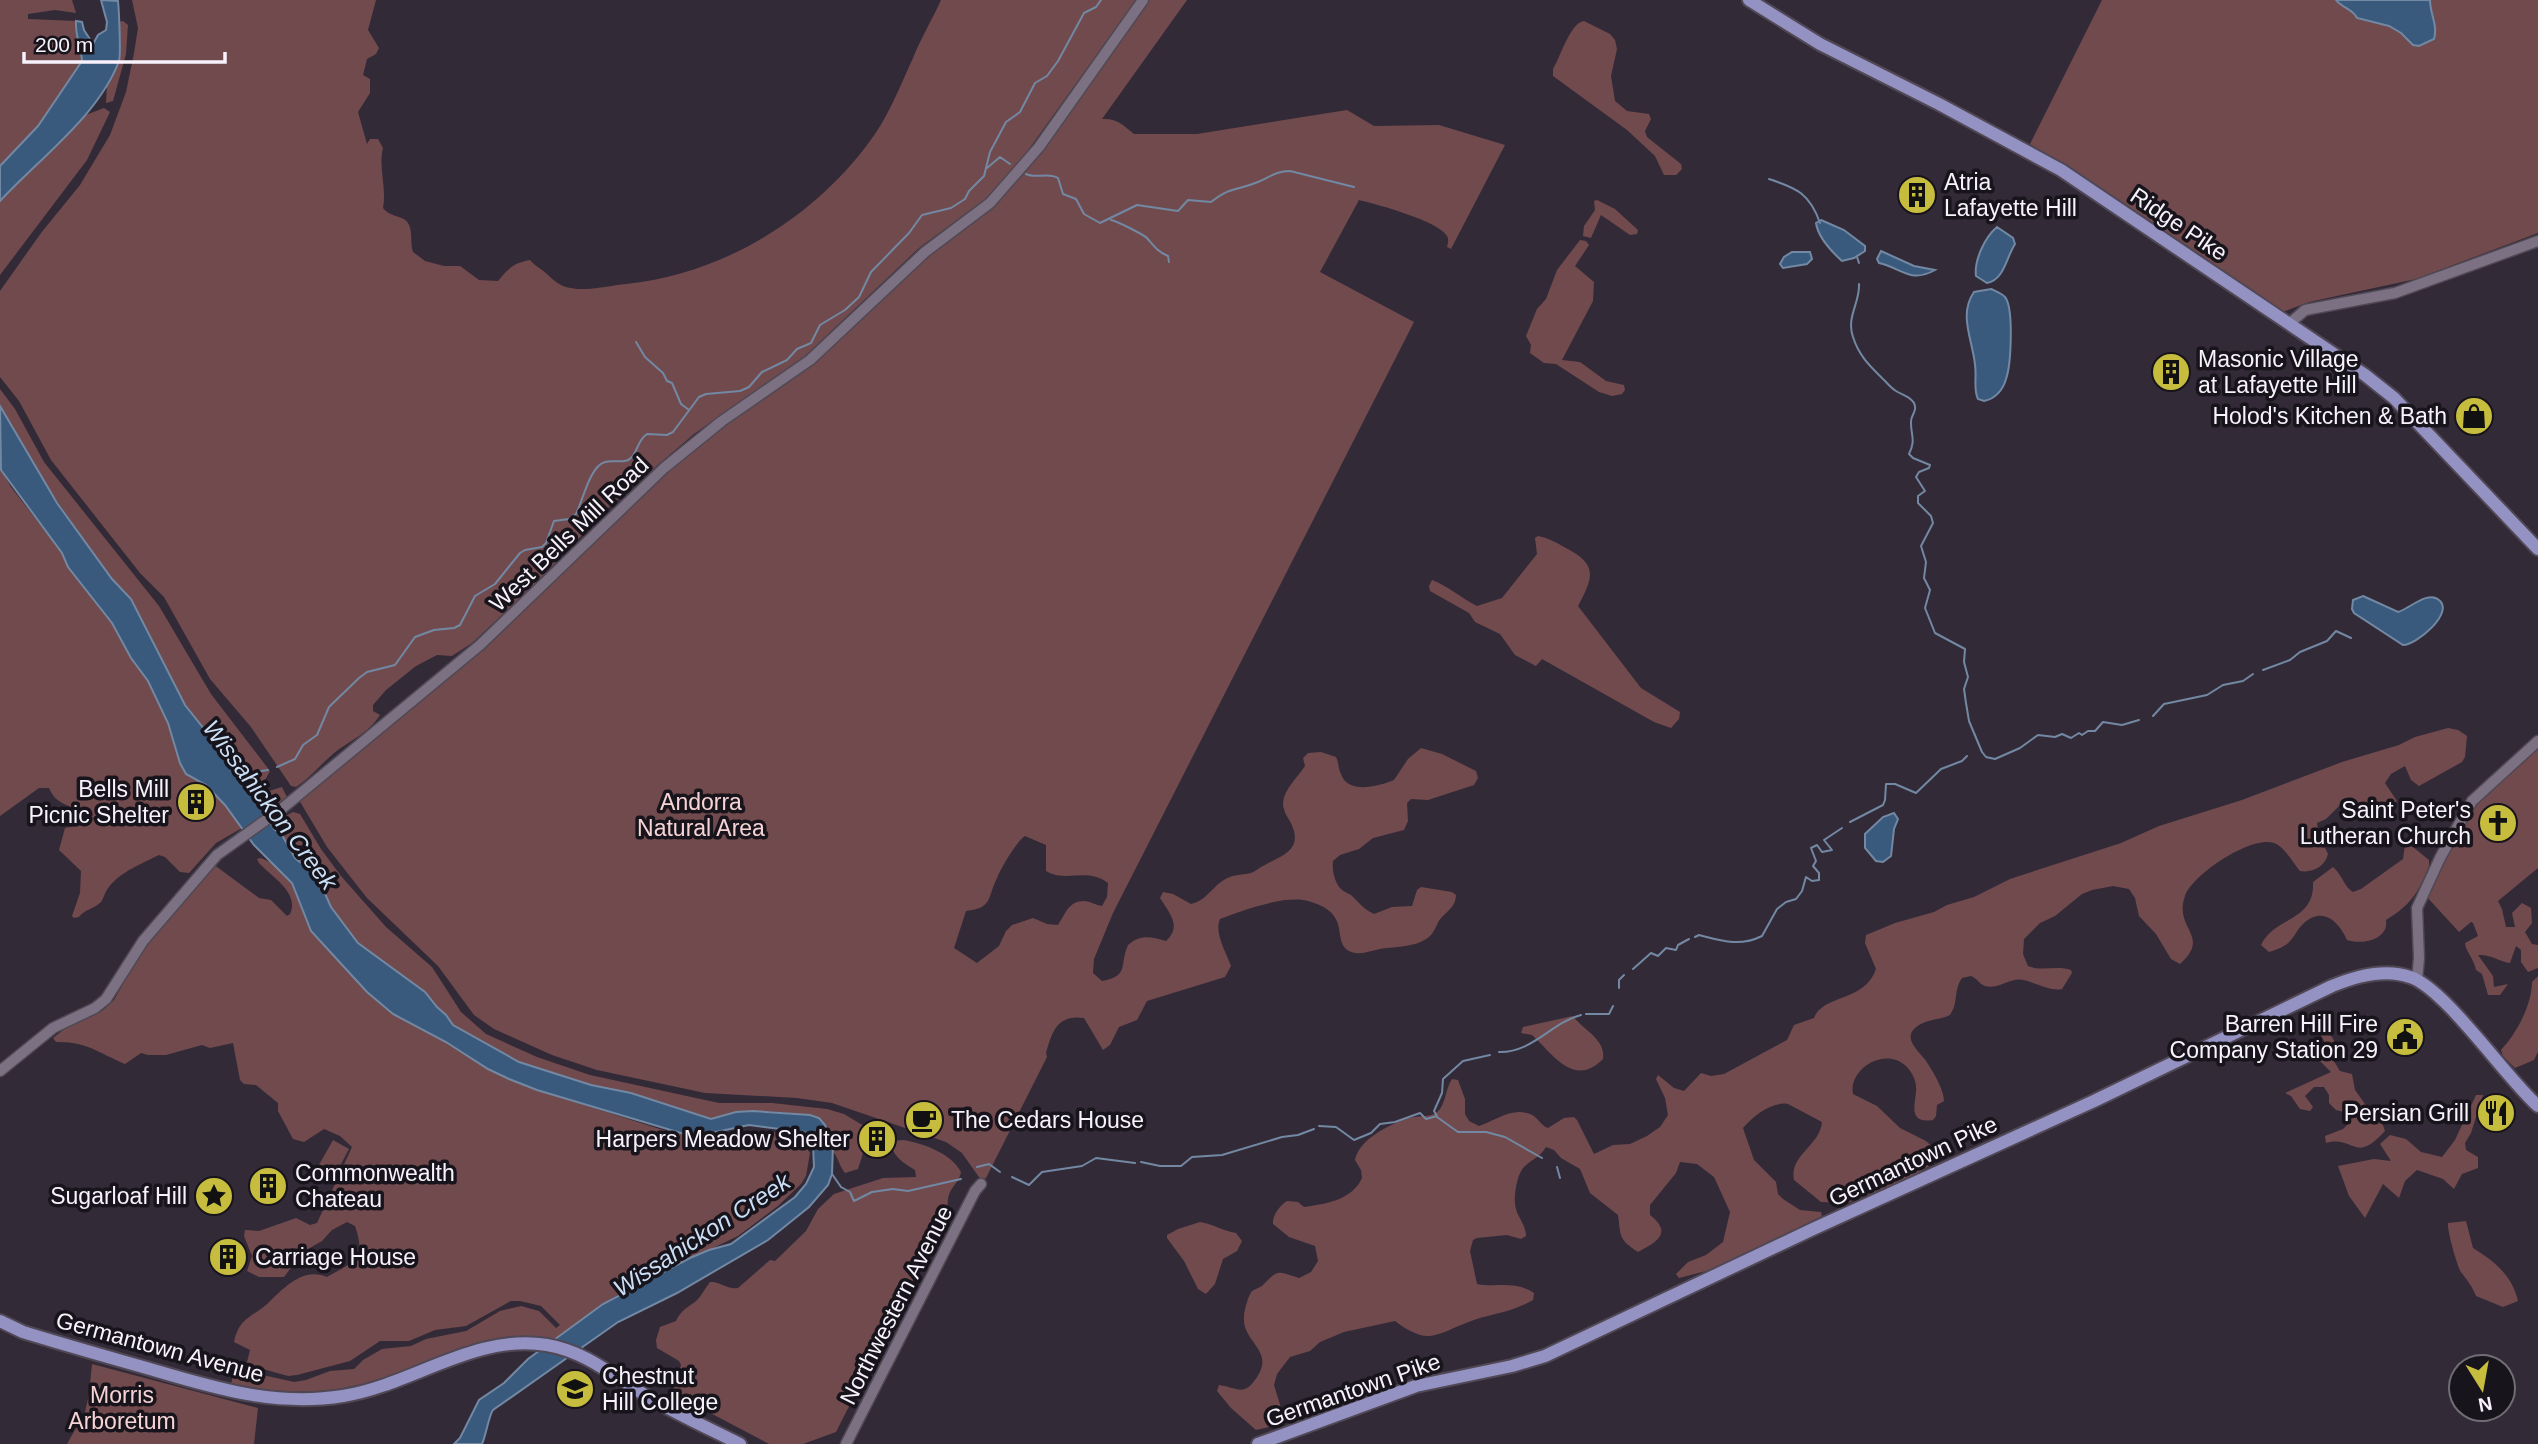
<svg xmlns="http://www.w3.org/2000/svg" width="2538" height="1444" viewBox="0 0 2538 1444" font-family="Arial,sans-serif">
	<rect width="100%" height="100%" fill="#332a38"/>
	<path fill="#714a4d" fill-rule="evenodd" d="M0,0H72L76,13L55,10L28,14V19L76,21C75,36 81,46 82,61L38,126L0,166Z
		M132,0H376L368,30L379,48L376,54L367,59L363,75L370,79V93L358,112L367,144L370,139H378L383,148C378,167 387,188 383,208C391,218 403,215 408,223C413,230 410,244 413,252L425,261L444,266H460L479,280L498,281C508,269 513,263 530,260C534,265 537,266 542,270C549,275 554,282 563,286C581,293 607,286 626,284C725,274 819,215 875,134C891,110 901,84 913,58C921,38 932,20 941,0H1136L1024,156L1009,176L984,200L919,248L804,357L694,434L610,506L535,584L472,643L452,656L437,655L416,666L386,690L373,705V711L380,715C369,733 349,741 333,754C320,765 310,778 296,787L291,786L251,727L210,679L164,597L140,573L51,460L19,401L0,377V291L41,233L80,185L110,135L126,92L134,53L138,28Z
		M1147,0H1187L1102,119C1117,118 1123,125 1134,134H1197L1347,110L1374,126L1439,125L1505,145L1451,249L1447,247C1448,242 1449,240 1447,236C1439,221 1376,204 1359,200L1320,272L1414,322L1113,913L1094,959L1093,973L1102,981C1130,976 1119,965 1128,945C1141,934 1150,937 1166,941C1182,926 1170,914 1160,898L1163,892L1173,894L1191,904C1209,900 1213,883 1230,877C1237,874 1244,875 1251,873C1256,871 1260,867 1265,865C1281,856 1301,851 1293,828C1290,819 1283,813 1283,803C1284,789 1298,777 1305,766L1303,758L1308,753L1321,752L1336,757C1339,763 1338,768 1341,774C1348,795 1379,786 1394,780L1408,759L1421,748L1442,754L1476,771L1478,778L1474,785L1428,800L1411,799L1407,803L1408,821L1404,830L1373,838L1359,849L1340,855L1333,861C1332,869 1334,882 1341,889C1344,892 1348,893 1351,895C1360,903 1363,909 1374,914L1392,907L1412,906L1417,890L1421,887L1452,892L1456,895C1456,905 1449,910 1442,917C1437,922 1436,929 1431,935C1418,948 1397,946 1380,949C1370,951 1359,956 1349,951C1331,940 1353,913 1308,901C1283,895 1244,910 1220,919C1214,933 1226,952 1231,966L1225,977L1147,1001L1137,1020L1119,1027L1110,1045L1103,1050L1084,1018C1057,1014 1052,1032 1046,1053L1047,1057L986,1178L981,1180L962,1153L946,1142L832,1103L797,1098L705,1093L597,1070L552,1055L494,1029L474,1015L438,966L367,898L327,847L299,800L500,632L642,491L733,418L810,365L918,263L1000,199L1038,154ZM1025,836L1046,845V871C1065,883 1087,867 1108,883L1107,897L1102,906C1095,905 1090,901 1084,901C1068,901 1065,915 1058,925L1047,924L1033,918L1012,925L1006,931L999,946L977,963L954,948L966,911C993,908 987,898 997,878C1001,868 1016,842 1025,836Z
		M2102,0H2538V233L2416,279L2309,302L2280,313L2030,144Z
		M123,21L128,25L126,54L113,101L106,103L107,84L120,60L119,22Z
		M1584,21L1610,34L1615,40L1617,49L1611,76L1615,101L1627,111L1649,114L1651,119L1645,131L1647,137L1681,164L1682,169L1676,175H1664L1655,156L1627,130L1553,76V69C1561,56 1570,23 1584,21Z
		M104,108L110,112L87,160L0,275V201L83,116Z
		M1597,200L1615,209L1638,230L1637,234L1630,235L1601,215L1591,238L1583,236L1584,226L1595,210L1594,201Z
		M1580,240L1586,241L1589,245L1575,266L1594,282L1593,301L1562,360L1580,362L1606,381L1624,385L1625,390L1622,394L1612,396L1599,392L1556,364L1544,363L1530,353L1531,345L1526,336L1537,309L1546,299L1557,270Z
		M0,389L15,409L44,462L159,606L211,694L270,771L264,782L263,788L269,791L282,787L287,797L264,813L231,762L185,705L131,599L112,579L44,483L0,406Z
		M0,468L11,487L62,553L68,567L112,623L131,658L148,681L168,723L180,763L186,774L206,785L225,805L242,828L216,843L189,873L180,872L165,857L159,855C143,863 120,872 109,887C105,891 104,898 101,902C94,909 85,909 79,917L74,918L72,916L80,893L81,871L59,850L65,828L75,826L82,820L83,816C70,802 57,807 49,788H39L0,816Z
		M1538,536C1548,538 1556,542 1564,547C1598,564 1594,576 1578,606L1641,688L1680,712L1679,719L1671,728L1654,722L1542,659L1536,666L1515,655L1500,634L1475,622L1469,613L1430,591L1429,586L1432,580C1448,586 1461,598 1477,606L1502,598L1537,554L1535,538Z
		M2448,728L2458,730L2467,736L2465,757L2462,762L2419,786L2411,780L2405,766L2391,774L2385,783L2397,801L2371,819L2364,820L2355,818L2340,805L2326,819L2317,823L2319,836L2328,854C2325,867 2312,873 2300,871C2293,863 2284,846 2274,843C2251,835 2192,875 2185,896C2173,929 2212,936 2180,964L2171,959L2156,934L2139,916L2135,898L2129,889L2113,886L2092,890L2082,894L2055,916L2040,923L2024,939L2023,954L2028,966C2042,972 2057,965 2071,970L2072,973L2062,989C2050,992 2035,982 2023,980C2010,977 1999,990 1985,986C1979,984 1977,978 1971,976L1962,978C1953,991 1959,1002 1950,1015C1940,1020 1929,1019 1919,1025C1900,1037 1918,1050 1926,1061C1933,1071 1944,1090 1944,1101L1937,1105L1936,1116L1933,1120C1908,1124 1915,1105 1916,1091C1917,1081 1912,1072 1906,1066C1885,1046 1848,1069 1853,1094L1877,1106L1900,1128L1926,1141L1936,1150L1935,1163L1905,1180L1848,1203L1821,1202L1794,1180C1789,1155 1820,1146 1822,1122L1788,1104C1772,1101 1753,1116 1743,1128L1754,1160L1776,1182L1778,1194L1783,1199L1800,1210L1821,1212L1822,1216L1714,1269L1679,1278L1676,1274L1688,1262L1706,1255L1723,1242L1730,1212L1714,1177L1697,1164L1680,1162L1676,1173L1650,1205V1215C1673,1233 1657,1242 1638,1252C1618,1239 1621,1236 1618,1215L1590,1193L1580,1169L1561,1158L1554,1150L1546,1147C1541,1156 1533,1159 1525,1166C1517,1173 1514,1194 1515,1204C1516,1216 1526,1224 1526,1236L1521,1239L1507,1235L1477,1238L1473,1240L1470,1251L1477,1284C1497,1288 1514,1280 1534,1293L1533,1300C1509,1314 1490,1313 1466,1323C1455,1327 1441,1335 1430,1336C1418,1337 1404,1328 1395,1321L1344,1332L1320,1342L1310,1351L1290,1357L1277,1374L1274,1385L1284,1418L1281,1424L1256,1430L1231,1408L1217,1391L1219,1385C1239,1388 1244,1397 1257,1377C1275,1350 1242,1342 1244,1317C1244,1311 1248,1296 1252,1291C1255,1289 1259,1288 1262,1286C1279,1269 1276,1271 1299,1278L1311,1272L1318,1261L1315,1246L1289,1237L1273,1224C1272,1216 1280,1205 1287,1201L1298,1202L1304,1207C1326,1204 1352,1200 1362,1178L1361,1170L1355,1160C1359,1139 1390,1124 1409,1118C1419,1115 1432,1119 1440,1109C1446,1100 1446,1088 1452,1079L1458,1080L1465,1099V1114L1469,1121L1479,1126C1495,1121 1512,1107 1530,1114C1538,1117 1540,1125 1548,1128L1564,1118L1574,1117L1577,1120L1594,1154L1613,1145L1630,1144L1647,1136L1660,1127L1668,1115L1665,1098L1656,1079L1658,1075L1674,1088L1684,1091L1701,1073L1711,1076L1724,1074L1787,1040L1794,1025L1814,1018C1823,994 1865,1002 1876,969L1865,943L1866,935L1895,923L1934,912L1947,905L1974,897L2010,879L2121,843L2159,826L2242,800L2342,762L2399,745L2415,737Z
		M2538,747V868L2498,901L2502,909L2506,927H2515L2512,913L2522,903L2531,908L2532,923L2525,932L2532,944L2538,945V968L2528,972L2521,962V950L2516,946L2510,963C2498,961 2490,954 2478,955L2493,976L2494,987L2508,984L2500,995H2488L2482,974L2476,970C2474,959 2465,950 2465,943L2478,936L2473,923L2471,922L2459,932L2426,896L2475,806Z
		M293,812L300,814L321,849L341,876L386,927L432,967L461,1012L486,1034L537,1057L590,1075L719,1103H772L827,1109L844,1114L869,1129L868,1137L858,1169L845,1173C839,1166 839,1158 833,1152V1145L819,1118L780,1112L753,1111L736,1112L711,1119L631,1093L591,1085L519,1062L453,1025L446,1015L437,1007L425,992L358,943L331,907L321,883L295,858L282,835L271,824Z
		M2405,845L2413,847L2429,860V866C2418,893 2412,904 2386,920C2389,940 2361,945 2347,940C2339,922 2323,906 2304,923C2298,928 2295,936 2290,941C2285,947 2276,950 2269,952L2261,945C2275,916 2315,922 2313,882L2333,867C2342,874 2344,887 2353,892L2361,889L2403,859Z
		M261,858L272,863L292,883L311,931L367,992L393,1014L446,1042L488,1069L537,1090L663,1130L709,1136L756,1131L788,1133L798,1136L810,1153L806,1176L801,1184L778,1206L738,1236L628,1289L602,1304L559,1339C541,1337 523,1335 505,1337C452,1344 405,1375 353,1386C313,1395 271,1392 231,1384L233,1375L241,1370L294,1382L306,1380L330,1371L354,1369L363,1360L382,1349L411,1346L426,1339L466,1331L500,1311L521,1306L539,1311L556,1328L560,1325L541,1306L520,1301H511L466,1326L435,1330L409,1341H380L350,1361L297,1375L288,1376L249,1365L247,1362L250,1350L234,1342C239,1319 250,1318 266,1305C282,1290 302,1266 327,1277C353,1262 367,1260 355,1226L347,1222L332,1230L322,1241L296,1256L293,1265L284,1277H259L247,1271L252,1256L244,1236L245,1230L259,1231L296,1218L310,1225L317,1223L352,1147L340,1136L324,1129L304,1142L293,1139L278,1111V1103L256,1085L244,1084L240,1080L233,1043L210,1048L202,1045L166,1055H148L141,1053L125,1064C99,1053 86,1041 56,1042L53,1038L67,1027L102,1011L114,1000L138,957L213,864L259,898L271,900L287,916L290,914C300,893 272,877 259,863L257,859Z
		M2538,976V1052L2534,1060L2515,1068L2503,1056L2501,1050C2516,1034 2532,1005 2532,982Z
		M2317,1011L2340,1051L2332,1058L2340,1071L2352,1074L2355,1090L2365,1104L2378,1111L2385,1131C2354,1165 2355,1135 2326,1143L2325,1136L2343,1129L2351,1121L2344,1112L2336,1110L2329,1103V1095L2324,1087H2314L2305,1096L2313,1107L2310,1111L2300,1109L2291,1096L2285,1093L2331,1072L2316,1057L2325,1043L2309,1012Z
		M1573,1016C1583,1030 1606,1039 1603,1059C1574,1089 1552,1053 1532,1035L1521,1033L1523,1027Z
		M2476,1095H2483L2471,1133L2465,1143L2466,1150L2478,1157V1168L2462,1174L2454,1189L2443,1179L2417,1170L2405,1181L2399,1198L2383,1184L2365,1218L2349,1196L2338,1166L2374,1159L2391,1161L2380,1144L2390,1135L2406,1139L2421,1152L2442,1157L2455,1140Z
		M333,1140L349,1149L332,1181L315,1172Z
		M904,1140C924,1144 951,1153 961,1172C959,1182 954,1184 950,1192C944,1206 953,1215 939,1229L836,1432L803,1444H769L680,1397L681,1394L673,1390L681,1365L679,1361L657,1348L656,1340L660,1327L676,1321C681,1310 687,1308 696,1301C701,1297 705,1288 710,1282C720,1281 727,1290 738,1288L770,1260L775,1261L806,1231L818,1209L834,1194L883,1178L916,1177L915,1170C904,1163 890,1155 892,1141Z
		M2466,1221L2473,1248C2494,1261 2512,1275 2518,1301L2503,1307L2476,1296C2472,1286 2467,1280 2461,1272C2457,1266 2447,1230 2448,1223Z
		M1200,1222C1213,1224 1223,1231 1236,1233L1242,1241L1237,1251L1223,1259L1215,1284L1206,1294L1198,1289L1184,1261L1167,1238V1235L1178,1229Z
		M92,1364L258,1408L254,1444H67L85,1412L89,1394Z"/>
	<path fill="#395a7d" stroke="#7288a3" stroke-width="2" d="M101,0L118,1C119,11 121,55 119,61C99,115 39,159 0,201V166L38,126L82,61C81,46 75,36 76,21L82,22L84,30L93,44L98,35L106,30L107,22Z
		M2336,0H2430C2430,14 2438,25 2434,39L2419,46L2413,45L2401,33L2389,26L2357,18C2353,9 2342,8 2336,0Z
		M1821,220L1844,230L1865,246V251L1854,258L1842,261C1831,251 1818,237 1816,223Z
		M1997,227L2013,238L2015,244C2006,258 2004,280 1987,283L1976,276C1974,260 1985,237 1997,227Z
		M1881,251L1914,266L1935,270C1910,284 1902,268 1879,263L1877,259Z
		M1792,252H1810L1812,259L1807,264L1783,268L1780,264L1784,257Z
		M1991,289C1995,291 2001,293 2005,297C2014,308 2011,365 2006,379C2003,390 1995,399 1984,401L1978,399C1973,389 1977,377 1975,365C1973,341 1958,315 1974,292Z
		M0,406L57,503L112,579L131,599L185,705L240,774L274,829L282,835L295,858L317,876L331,907L358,943L425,992L437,1007L446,1015L453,1025L519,1062L591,1085L631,1093L711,1119L736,1112L753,1111L810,1115L819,1118L825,1125L833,1145L832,1174L828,1185L809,1207L768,1240L677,1293L618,1322L493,1410C489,1415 486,1435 482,1444H454L460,1438L479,1400L504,1383L528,1359L603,1304L690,1258L709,1250L731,1244L795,1197L806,1184L814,1167L813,1145L804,1132L749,1125L716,1132L709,1136L684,1134L537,1090L509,1079L488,1069L446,1042L393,1014L367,992L311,931L292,883L254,845L225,805L206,785L186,774L180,763L168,723L148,681L131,658L112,623L68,567L62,553L1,470Z
		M2363,596L2398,612C2409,609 2428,590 2439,600C2455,613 2416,645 2403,645L2354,613L2352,609L2353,600Z
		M1894,813L1898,819L1894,829L1891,856L1883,862L1876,861L1865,848V834L1883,817Z"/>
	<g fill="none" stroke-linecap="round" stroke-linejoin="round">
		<path stroke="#7288a3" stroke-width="2" d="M987,168L1000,157L1010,164
			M1026,174C1036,179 1048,172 1058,178L1063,194L1076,199L1084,214L1100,223L1137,205L1178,211L1188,200L1211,202C1232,186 1236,191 1258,182C1270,177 1276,171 1290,171L1354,187
			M1769,179C1797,188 1810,194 1820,223
			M1111,220C1117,221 1144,235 1147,238C1154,246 1158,252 1168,256L1169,262
			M1857,257L1859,263
			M1859,284C1860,303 1846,317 1853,337C1859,356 1870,366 1884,380C1888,384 1891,388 1896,391C1902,395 1910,396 1914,403C1918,412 1910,415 1911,423C1911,436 1916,440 1909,454L1913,458L1930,465L1929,468L1919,472L1916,477L1925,491L1918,496V503L1931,516L1933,523L1921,546L1926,562L1924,578L1930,590L1925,608L1935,633L1965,649L1964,662L1968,677L1964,689L1966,703L1969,721L1982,752L1986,757L1995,759L2020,748L2038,735L2055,737L2062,734L2071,738L2079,733L2082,735L2088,731H2095L2103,722L2122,725L2139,720
			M636,342L645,357L663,373L667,381L672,383L681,404L689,410
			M2263,670L2290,660L2300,652L2327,641L2336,631L2351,638
			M2153,716L2164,704L2207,695L2223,685L2243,681L2253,674
			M277,767L295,759L303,745L317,735L329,707L359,678L367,672L395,665L415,637L434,630L454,628L460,625L475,596L495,584L520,553L525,550L542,547L546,543L554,521L569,519L576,514C583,500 590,466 605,462C614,459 625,465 632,457C639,449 637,441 647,434L667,435L673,432L699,397L706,394L740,391L749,387L762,372L787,360L797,349L811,343L820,325L845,310L859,297L871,272L909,233L922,215L951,208L965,199L969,191L984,176L990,152L1006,122L1020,112L1035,83L1047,76L1058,61L1084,13L1096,7L1101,0
			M238,775L268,770
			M1850,822L1883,805L1885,800L1886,784H1895L1916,793L1941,769L1962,761L1967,756
			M1695,937L1699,935C1722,941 1740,947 1762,936L1777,909L1786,902L1796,899L1802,891L1806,877L1812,881L1819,880V873L1813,866L1816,861L1811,848L1817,845L1822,852L1832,850L1824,840L1842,828
			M1633,969L1651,953L1658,956L1666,948L1676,950L1678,945L1689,939
			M1619,988V980L1624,975
			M1586,1014H1609L1613,1006
			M1499,1052C1532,1053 1551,1023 1581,1015
			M1437,1117L1458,1132H1486L1505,1137L1542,1158
			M1319,1126L1336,1127L1354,1140L1371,1133L1380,1124L1395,1122L1420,1113L1426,1119L1437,1116L1434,1111L1442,1093L1443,1079L1463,1061L1490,1055
			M1141,1162L1160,1166H1181L1192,1157L1222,1155L1282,1137L1298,1135L1314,1129
			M977,1167L989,1164L1000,1172
			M1557,1167L1560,1178
			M832,1174L841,1187L850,1192L854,1201L872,1192L893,1189L908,1191L961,1179
			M1012,1177L1029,1185L1042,1172L1082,1166L1096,1158L1135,1163"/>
		<defs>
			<path id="minor" d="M2289,324L2305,310L2395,293L2538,241
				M2417,980L2419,958L2417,908L2440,858L2472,801L2538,741
				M0,1071L53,1028L95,1008L106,999L143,941L217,855L284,807L480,645L664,468L722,421L810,360L925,252L990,203L1039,147L1143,0
				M846,1444L975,1191L981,1184"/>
			<path id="major" d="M1749,0L1820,44L1939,104L2061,170L2365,375L2394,398L2538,549
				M0,1321L23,1332C65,1345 108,1357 150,1369C214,1388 275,1407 343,1396C412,1385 475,1333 547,1345C588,1352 615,1378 650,1398C679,1415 710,1429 740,1444
				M1258,1444L1416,1386L1512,1366L1545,1356L1813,1229L2094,1101L2332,986C2356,976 2385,968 2410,977C2445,988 2506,1078 2538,1106"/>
		</defs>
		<use href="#minor" stroke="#504855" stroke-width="13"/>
		<use href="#major" stroke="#504855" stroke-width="16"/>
		<use href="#minor" stroke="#7b7182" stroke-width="10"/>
		<use href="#major" stroke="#9491c3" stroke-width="12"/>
	</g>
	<defs>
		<symbol id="building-disc" viewBox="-11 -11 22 22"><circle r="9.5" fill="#c6bc3d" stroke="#18141b"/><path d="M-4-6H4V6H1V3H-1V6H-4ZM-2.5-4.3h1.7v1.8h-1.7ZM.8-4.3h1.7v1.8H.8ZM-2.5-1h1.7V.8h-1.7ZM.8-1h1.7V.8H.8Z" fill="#111"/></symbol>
		<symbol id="shop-disc" viewBox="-11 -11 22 22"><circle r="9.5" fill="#c6bc3d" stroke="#18141b"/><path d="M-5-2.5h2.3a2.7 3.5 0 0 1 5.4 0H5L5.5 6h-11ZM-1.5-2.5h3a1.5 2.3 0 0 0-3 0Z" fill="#111"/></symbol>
		<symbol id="church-disc" viewBox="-11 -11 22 22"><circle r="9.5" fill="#c6bc3d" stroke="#18141b"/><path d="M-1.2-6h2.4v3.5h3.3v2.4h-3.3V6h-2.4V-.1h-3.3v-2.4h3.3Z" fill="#111"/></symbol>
		<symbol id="civic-disc" viewBox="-11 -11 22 22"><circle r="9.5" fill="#c6bc3d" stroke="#18141b"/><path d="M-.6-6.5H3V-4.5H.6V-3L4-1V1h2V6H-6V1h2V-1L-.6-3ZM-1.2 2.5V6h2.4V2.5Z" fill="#111"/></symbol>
		<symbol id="restaurant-disc" viewBox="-11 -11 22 22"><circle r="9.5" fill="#c6bc3d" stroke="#18141b"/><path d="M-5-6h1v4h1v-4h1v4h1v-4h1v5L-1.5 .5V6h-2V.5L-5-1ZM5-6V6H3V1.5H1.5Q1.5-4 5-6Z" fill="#111"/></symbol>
		<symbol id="cafe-disc" viewBox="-11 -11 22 22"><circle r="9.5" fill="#c6bc3d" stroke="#18141b"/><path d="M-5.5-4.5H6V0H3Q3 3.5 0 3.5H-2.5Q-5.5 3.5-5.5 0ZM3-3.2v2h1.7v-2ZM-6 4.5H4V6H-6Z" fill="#111"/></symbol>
		<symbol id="sight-disc" viewBox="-11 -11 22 22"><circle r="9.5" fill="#c6bc3d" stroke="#18141b"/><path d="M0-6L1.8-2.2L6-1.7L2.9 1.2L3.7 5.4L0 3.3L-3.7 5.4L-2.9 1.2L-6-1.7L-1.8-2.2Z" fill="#111"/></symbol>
		<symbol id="university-disc" viewBox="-11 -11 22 22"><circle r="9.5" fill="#c6bc3d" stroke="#18141b"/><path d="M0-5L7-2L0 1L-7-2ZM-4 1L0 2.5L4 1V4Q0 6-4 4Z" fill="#111"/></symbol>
	</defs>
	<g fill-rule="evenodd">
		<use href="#building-disc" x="1895" y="173" width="44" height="44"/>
		<use href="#building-disc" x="2149" y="350" width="44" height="44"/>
		<use href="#shop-disc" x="2452" y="394" width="44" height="44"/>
		<use href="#building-disc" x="174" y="780" width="44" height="44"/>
		<use href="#church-disc" x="2476" y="801" width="44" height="44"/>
		<use href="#civic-disc" x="2383" y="1015" width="44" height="44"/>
		<use href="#restaurant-disc" x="2474" y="1091" width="44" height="44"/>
		<use href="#cafe-disc" x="902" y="1098" width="44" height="44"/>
		<use href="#building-disc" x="855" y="1117" width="44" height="44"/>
		<use href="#building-disc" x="246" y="1164" width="44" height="44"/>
		<use href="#sight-disc" x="192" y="1174" width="44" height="44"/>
		<use href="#building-disc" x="206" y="1235" width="44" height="44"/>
		<use href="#university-disc" x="553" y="1367" width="44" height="44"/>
	</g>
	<g text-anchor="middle" stroke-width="7" stroke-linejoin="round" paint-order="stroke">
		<g font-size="23" fill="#f7f2fb" stroke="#18141b" text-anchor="end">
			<text x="1944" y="190" text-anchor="start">Atria<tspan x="1944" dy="26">Lafayette Hill</tspan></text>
			<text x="2198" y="367" text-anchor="start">Masonic Village<tspan x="2198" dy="26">at Lafayette Hill</tspan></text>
			<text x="2447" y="424">Holod's Kitchen &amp; Bath</text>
			<text x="169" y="797">Bells Mill<tspan x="169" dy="26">Picnic Shelter</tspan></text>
			<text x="2471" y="818">Saint Peter's<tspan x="2471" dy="26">Lutheran Church</tspan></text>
			<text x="2378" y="1032">Barren Hill Fire<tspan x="2378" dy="26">Company Station 29</tspan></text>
			<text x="2469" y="1121">Persian Grill</text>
			<text x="951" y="1128" text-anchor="start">The Cedars House</text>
			<text x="850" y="1147">Harpers Meadow Shelter</text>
			<text x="295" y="1181" text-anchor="start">Commonwealth<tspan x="295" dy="26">Chateau</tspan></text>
			<text x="187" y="1204">Sugarloaf Hill</text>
			<text x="255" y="1265" text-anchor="start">Carriage House</text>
			<text x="602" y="1384" text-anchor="start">Chestnut<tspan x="602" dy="26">Hill College</tspan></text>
		</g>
		<g font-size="23" fill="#f7f2fb" stroke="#18141b">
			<text transform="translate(2179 224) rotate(34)" y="8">Ridge Pike</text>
			<text transform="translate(569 534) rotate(-44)" y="8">West Bells Mill Road</text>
			<text transform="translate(1913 1161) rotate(-25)" y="8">Germantown Pike</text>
			<text transform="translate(896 1305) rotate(-63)" y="8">Northwestern Avenue</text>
			<text transform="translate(160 1347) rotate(15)" y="8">Germantown Avenue</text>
			<text transform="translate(1353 1390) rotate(-19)" y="8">Germantown Pike</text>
		</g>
		<g font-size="23" fill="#f6d3d5" stroke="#18141b">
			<text x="701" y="810">Andorra<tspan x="701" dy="26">Natural Area</tspan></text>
			<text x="122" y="1403">Morris<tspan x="122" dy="26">Arboretum</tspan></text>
		</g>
		<g font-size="24" font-style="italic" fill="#cadff6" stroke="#18141b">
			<text transform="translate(270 805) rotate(53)" y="8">Wissahickon Creek</text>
			<text transform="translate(702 1235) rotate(-33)" y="8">Wissahickon Creek</text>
		</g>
	</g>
	<g transform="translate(2482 1388) rotate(169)"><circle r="33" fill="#18141b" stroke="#716d75" stroke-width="2"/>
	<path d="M0-5L12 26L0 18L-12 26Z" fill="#c6bc3d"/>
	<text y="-10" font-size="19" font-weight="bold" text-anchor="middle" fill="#f7f2fb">N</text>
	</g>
	<path d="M24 52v10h201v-10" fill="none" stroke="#f7f2fb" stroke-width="3.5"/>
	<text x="35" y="52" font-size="21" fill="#f7f2fb" stroke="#18141b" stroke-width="5" paint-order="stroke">200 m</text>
</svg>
